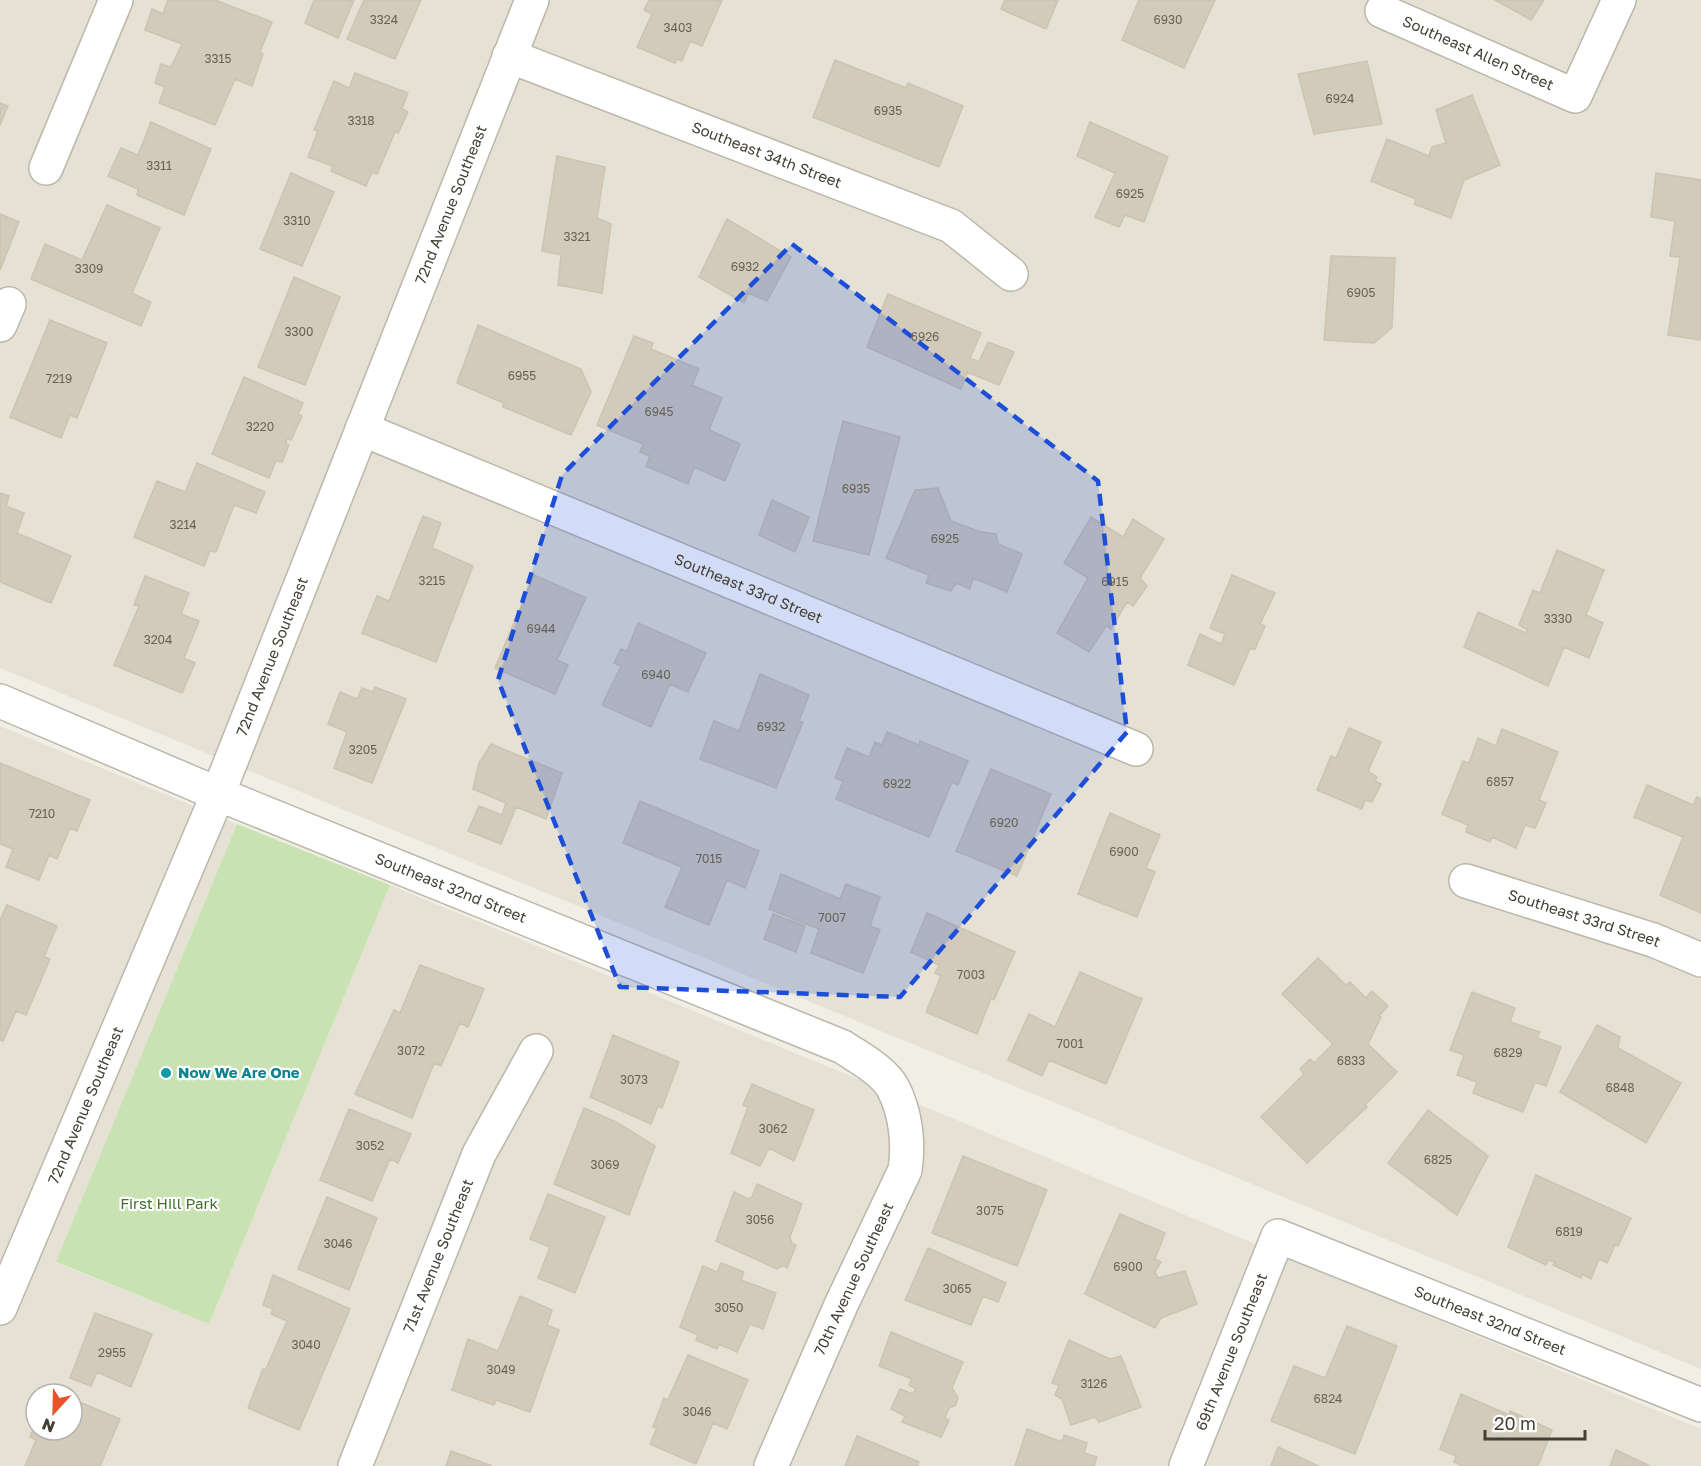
<svg xmlns="http://www.w3.org/2000/svg" width="1701" height="1466" viewBox="0 0 1701 1466" font-family="'Golos Text',sans-serif">
	<rect width="100%" height="100%" fill="#f1efe5"/>
	<path fill="#e5e1d4" fill-rule="evenodd" d="M0,0H1701V1369L0,668Z
		M0,726L237,824L56,1263L209,1324L390,885L1701,1429V1466H0ZM36,1394H72V1430H36Z"/>
	<path fill="#c8e2b1" d="M237,824L390,885L209,1324L56,1262Z"/>
	<path fill="#d2cbbc" stroke="#ccc3b0" stroke-width="1.5" d="M168,0H215L272,22L260,52L263,54L252,86L235,79L215,125L159,103L165,87L155,83L161,64L171,67L182,44L145,30L152,9L163,14Z
		M314,0H354L338,38L305,23Z
		M364,0H421L395,59L347,39Z
		M649,0H722L702,46L690,41L682,61L677,59L675,63L637,47L652,14L644,10Z
		M1005,0H1058L1046,29L1001,9Z
		M1139,0H1215L1184,68L1122,40Z
		M1495,0H1544L1531,20Z
		M835,60L906,88L908,83L963,106L939,167L813,117Z
		M1367,61L1382,124L1314,134L1298,74Z
		M355,73L408,93L402,109L408,112L398,133L395,132L377,174L372,172L366,186L331,171L333,166L308,157L318,131L314,130L334,81L349,88Z
		M1472,95L1500,165L1464,180L1451,218L1414,204L1416,199L1371,181L1387,139L1429,156L1432,147L1446,143L1436,110Z
		M0,103L8,106L0,125Z
		M151,122L211,149L184,215L137,195L138,189L108,176L121,148L138,155Z
		M1090,122L1168,157L1144,222L1125,215L1119,227L1095,217L1115,173L1077,156Z
		M557,156L605,167L597,218L611,224L602,293L558,285L561,255L542,251Z
		M291,173L334,192L302,266L260,249Z
		M1656,173L1701,180V340L1668,335L1680,257L1670,256L1675,221L1651,217Z
		M107,205L160,228L132,293L151,302L141,326L31,279L45,244L82,260Z
		M0,214L19,222L0,270Z
		M727,219L791,257L767,301L748,293L744,303L699,277Z
		M1331,256L1395,258L1392,328L1374,343L1324,340Z
		M294,277L340,297L305,385L258,367Z
		M888,294L981,333L970,358L979,362L988,342L1014,352L999,385L967,372L961,389L867,347Z
		M50,320L107,343L77,418L70,415L61,438L10,417Z
		M478,325L581,369L591,392L571,435L503,407L504,403L457,383Z
		M634,336L653,343L651,349L699,369L692,385L722,398L709,430L740,444L725,481L694,467L688,484L646,466L650,456L640,452L643,444L597,425Z
		M244,377L303,403L298,414L302,416L291,440L287,439L286,444L289,445L282,462L276,461L269,478L212,454Z
		M843,421L900,437L869,555L813,541Z
		M197,463L265,492L256,513L234,505L216,552L210,551L204,566L134,537L157,481L185,492Z
		M938,488L951,521L981,532L996,534L998,544L1022,554L1007,592L973,578L970,589L956,583L951,591L926,583L929,575L886,558L915,490Z
		M0,493L9,496L6,506L24,513L17,533L71,556L51,603L0,582Z
		M772,500L809,517L795,552L759,535Z
		M423,516L441,523L432,548L473,566L436,662L362,633L377,596L389,601Z
		M1091,517L1123,537L1133,519L1164,539L1140,578L1147,586L1133,606L1127,602L1111,629L1106,626L1089,652L1057,633L1088,578L1064,563Z
		M1557,550L1604,570L1586,615L1603,623L1589,658L1564,647L1548,686L1464,647L1478,612L1526,633L1528,630L1519,625L1533,590L1540,593Z
		M534,575L586,598L557,660L568,665L555,694L495,668Z
		M1232,575L1275,593L1260,624L1265,626L1255,649H1250L1234,685L1188,665L1200,634L1221,644L1225,634L1210,628Z
		M145,576L189,593L181,614L199,621L184,658L195,663L182,693L114,665L139,606L134,605Z
		M638,623L706,653L688,692L670,684L651,727L602,705L621,666L614,663L621,649L627,651Z
		M760,674L809,695L799,721L803,722L776,788L700,759L714,721L739,731Z
		M375,687L406,699L372,783L334,768L347,732L328,724L340,692L357,699L362,688L373,692Z
		M1349,728L1381,742L1368,771L1377,777L1375,781L1381,784L1372,802L1365,800L1362,809L1317,790L1331,756L1336,758Z
		M1502,729L1558,752L1539,800L1546,803L1535,828L1525,825L1516,848L1492,837L1490,842L1466,832L1468,825L1442,814L1463,761L1469,763L1478,738L1496,746Z
		M887,732L919,745L920,741L968,761L958,785L952,782L929,837L836,799L843,781L835,778L847,748L869,757L875,742L882,745Z
		M491,744L562,773L546,819L516,807L501,844L468,831L479,806L502,815L506,803L473,789L479,763Z
		M0,763L90,800L77,831L70,828L57,859L49,855L39,880L6,867L13,849L0,844Z
		M991,769L1051,794L1017,876L956,851Z
		M1647,785L1693,805L1697,797L1701,799V913L1660,895L1683,837L1634,817Z
		M640,801L759,851L745,888L727,880L709,925L665,907L682,867L623,843Z
		M1110,813L1160,835L1146,868L1155,872L1137,917L1078,894Z
		M781,874L840,899L846,884L880,897L870,926L880,930L863,973L811,953L819,929L769,909Z
		M7,905L57,926L44,957L50,959L26,1015L16,1011L3,1041L0,1040V920Z
		M927,913L1015,952L994,1000L991,998L977,1034L926,1012L941,976L935,973L939,965L911,952Z
		M773,914L805,926L796,952L764,939Z
		M1318,958L1346,985L1350,982L1366,998L1372,991L1388,1006L1379,1016L1381,1017L1368,1044L1397,1072L1365,1105L1367,1107L1307,1163L1261,1117L1304,1074L1300,1069L1310,1059L1314,1063L1333,1044L1282,994Z
		M420,965L484,989L468,1027L460,1023L441,1066L434,1063L412,1118L355,1094L394,1010L400,1013Z
		M1080,972L1142,999L1106,1084L1049,1060L1042,1076L1008,1060L1029,1014L1055,1027Z
		M1472,992L1515,1008L1510,1022L1540,1032L1537,1038L1561,1047L1546,1086L1535,1082L1523,1112L1473,1093L1477,1082L1457,1075L1464,1055L1450,1050Z
		M1597,1025L1620,1037L1618,1048L1681,1083L1646,1143L1560,1092Z
		M613,1035L679,1062L662,1108L658,1106L651,1124L590,1097Z
		M752,1084L814,1110L794,1161L769,1148L760,1166L731,1153L748,1107L743,1105Z
		M584,1108L616,1122L655,1146L629,1215L554,1184Z
		M349,1109L411,1134L398,1163L390,1159L372,1201L320,1180Z
		M1428,1110L1488,1156L1457,1215L1388,1163Z
		M963,1156L1047,1190L1017,1266L932,1233Z
		M1536,1175L1631,1218L1618,1246L1615,1245L1607,1263L1599,1259L1591,1279L1582,1274L1581,1278L1553,1265L1555,1262L1548,1260L1546,1265L1508,1247Z
		M757,1184L802,1204L790,1237L792,1244L796,1245L787,1268L784,1265L777,1269L716,1241L734,1192L748,1199L752,1197Z
		M548,1194L605,1217L575,1293L538,1278L550,1247L530,1239Z
		M327,1197L377,1218L349,1290L298,1269Z
		M1120,1214L1165,1233L1155,1259L1161,1262L1155,1272L1158,1278L1185,1271L1197,1304L1161,1318L1155,1328L1085,1294Z
		M928,1248L1006,1283L998,1302L983,1296L971,1325L905,1300Z
		M721,1263L744,1272L741,1280L776,1293L763,1329L750,1324L737,1352L719,1344L717,1349L696,1340L698,1335L680,1327L703,1266L717,1272Z
		M273,1275L350,1309L299,1430L248,1408L263,1369H266L287,1321L271,1314L273,1309L263,1305Z
		M520,1296L552,1310L547,1325L559,1330L530,1412L496,1400L494,1405L452,1390L468,1339L498,1351Z
		M95,1313L152,1334L131,1387L97,1372L91,1386L70,1378Z
		M1347,1326L1397,1346L1355,1454L1271,1421L1294,1366L1325,1378Z
		M891,1332L963,1362L952,1388L958,1398L955,1406L949,1408L945,1418L949,1420L941,1437L902,1422L905,1416L891,1409L900,1389L913,1394L916,1389L909,1385L912,1379L879,1366Z
		M1069,1340L1110,1359L1121,1356L1141,1407L1099,1422L1095,1417L1071,1425L1062,1399L1055,1395L1059,1385L1052,1383Z
		M688,1355L748,1380L727,1429L713,1423L696,1464L650,1444L657,1428L653,1427L664,1398L668,1400Z
		M1461,1394L1509,1415L1510,1411L1552,1430L1538,1466H1463L1454,1462L1456,1456L1440,1449Z
		M72,1399L120,1419L100,1466H25L36,1440L30,1437L36,1422V1430H72Z
		M1027,1429L1062,1442L1064,1435L1087,1443L1084,1453L1097,1457L1094,1466H1015Z
		M857,1436L919,1462L917,1466H845Z
		M1278,1447L1318,1466H1271Z
		M1616,1450L1650,1466H1610Z
		M451,1451L492,1466H446Z"/>
	<g fill="none" stroke-linecap="round" stroke-linejoin="round">
		<defs>
			<g id="minor">
				<path id="s1" d="M1382,11L1575,96L1619,0"/>
				<path id="s2" d="M509,56L951,226L1011,274"/>
				<path d="M46,168L116,0"/>
				<path d="M0,325L9,304"/>
				<path id="s3" d="M362,429L1136,749"/>
				<path id="s4" d="M0,701L218,794L843,1047C859,1058 883,1070 893,1088C906,1113 909,1144 905,1170L841,1305L771,1466"/>
				<path id="s5" d="M1466,881L1653,940L1701,960"/>
				<path id="s6" d="M0,1308L218,794L532,0"/>
				<path id="s7" d="M355,1466L479,1154L536,1051"/>
				<path id="s8" d="M1186,1466L1278,1236L1701,1405"/>
			</g>
		</defs>
		<use href="#minor" stroke="#bcb7a9" stroke-width="36"/>
		<use href="#minor" stroke="#fff" stroke-width="33"/>
	</g>
	<path fill="#1d4ed8" fill-opacity="0.2" stroke="#1d4ed8" stroke-width="4.5" stroke-dasharray="12 8" stroke-linejoin="round" d="M792,244L1098,481L1127,732L900,997L620,987L498,680L562,475Z"/>
	<circle fill="#0f9aa8" stroke="#fff" stroke-width="2" cx="166" cy="1073" r="6"/>
	<g text-anchor="middle" stroke-width="4.5" stroke-linejoin="round" paint-order="stroke">
		<g font-size="12" fill="#676257">
			<text x="384" y="24">3324</text>
			<text x="1168" y="24">6930</text>
			<text x="678" y="32">3403</text>
			<text x="218" y="63">3315</text>
			<text x="1340" y="103">6924</text>
			<text x="888" y="115">6935</text>
			<text x="361" y="125">3318</text>
			<text x="159" y="170">3311</text>
			<text x="1130" y="198">6925</text>
			<text x="297" y="225">3310</text>
			<text x="577" y="241">3321</text>
			<text x="745" y="271">6932</text>
			<text x="89" y="273">3309</text>
			<text x="1361" y="297">6905</text>
			<text x="299" y="336">3300</text>
			<text x="925" y="341">6926</text>
			<text x="522" y="380">6955</text>
			<text x="59" y="383">7219</text>
			<text x="659" y="416">6945</text>
			<text x="260" y="431">3220</text>
			<text x="856" y="493">6935</text>
			<text x="183" y="529">3214</text>
			<text x="945" y="543">6925</text>
			<text x="432" y="585">3215</text>
			<text x="1115" y="586">6915</text>
			<text x="1558" y="623">3330</text>
			<text x="541" y="633">6944</text>
			<text x="158" y="644">3204</text>
			<text x="656" y="679">6940</text>
			<text x="771" y="731">6932</text>
			<text x="363" y="754">3205</text>
			<text x="1500" y="786">6857</text>
			<text x="897" y="788">6922</text>
			<text x="42" y="818">7210</text>
			<text x="1004" y="827">6920</text>
			<text x="1124" y="856">6900</text>
			<text x="709" y="863">7015</text>
			<text x="832" y="922">7007</text>
			<text x="971" y="979">7003</text>
			<text x="1070" y="1048">7001</text>
			<text x="411" y="1055">3072</text>
			<text x="1508" y="1057">6829</text>
			<text x="1351" y="1065">6833</text>
			<text x="634" y="1084">3073</text>
			<text x="1620" y="1092">6848</text>
			<text x="773" y="1133">3062</text>
			<text x="370" y="1150">3052</text>
			<text x="1438" y="1164">6825</text>
			<text x="605" y="1169">3069</text>
			<text x="990" y="1215">3075</text>
			<text x="760" y="1224">3056</text>
			<text x="1569" y="1236">6819</text>
			<text x="338" y="1248">3046</text>
			<text x="1128" y="1271">6900</text>
			<text x="957" y="1293">3065</text>
			<text x="729" y="1312">3050</text>
			<text x="306" y="1349">3040</text>
			<text x="112" y="1357">2955</text>
			<text x="501" y="1374">3049</text>
			<text x="1094" y="1388">3126</text>
			<text x="1328" y="1403">6824</text>
			<text x="697" y="1416">3046</text>
		</g>
		<g font-size="15" fill="#433f35" stroke="#fff">
			<text dy="5" stroke="none"><textPath href="#s1" startOffset="105">Southeast Allen Street</textPath></text>
			<text dy="5" stroke="none"><textPath href="#s2" startOffset="276">Southeast 34th Street</textPath></text>
			<text dy="5" stroke="none"><textPath href="#s6" startOffset="1192">72nd Avenue Southeast</textPath></text>
			<text dy="5" stroke="none"><textPath href="#s3" startOffset="418">Southeast 33rd Street</textPath></text>
			<text dy="5" stroke="none"><textPath href="#s6" startOffset="706">72nd Avenue Southeast</textPath></text>
			<text dy="5" stroke="none"><textPath href="#s4" startOffset="488">Southeast 32nd Street</textPath></text>
			<text dy="5" stroke="none"><textPath href="#s5" startOffset="124">Southeast 33rd Street</textPath></text>
			<text dy="5" stroke="none"><textPath href="#s6" startOffset="220">72nd Avenue Southeast</textPath></text>
			<text dy="5" stroke="none"><textPath href="#s7" startOffset="226">71st Avenue Southeast</textPath></text>
			<text transform="translate(854 1279) rotate(-65)" y="5">70th Avenue Southeast</text>
			<text dy="5" stroke="none"><textPath href="#s8" startOffset="476">Southeast 32nd Street</textPath></text>
			<text dy="5" stroke="none"><textPath href="#s8" startOffset="123">69th Avenue Southeast</textPath></text>
		</g>
		<g font-size="15" font-weight="bold" fill="#0d838f" stroke="#fff" text-anchor="start">
			<text x="178" y="1078">Now We Are One</text>
		</g>
		<g font-size="15" fill="#416f2e" stroke="#fff">
			<text x="169" y="1209">First Hill Park</text>
		</g>
	</g>
	<g transform="translate(54 1412) rotate(202)"><circle r="28" fill="#ffffff" stroke="#b4b2ae" stroke-width="1.5"/>
	<path d="M0-4.5L10 22L0 15L-10 22Z" fill="#e75526"/>
	<text y="-9" font-size="16" font-weight="bold" text-anchor="middle" fill="#433f35">N</text>
	</g>
	<path d="M1485 1430v9h100v-9" fill="none" stroke="#433f35" stroke-width="3"/>
	<text x="1494" y="1430" font-size="18" fill="#433f35" stroke="#ffffff" stroke-width="4.5" paint-order="stroke">20 m</text>
</svg>
